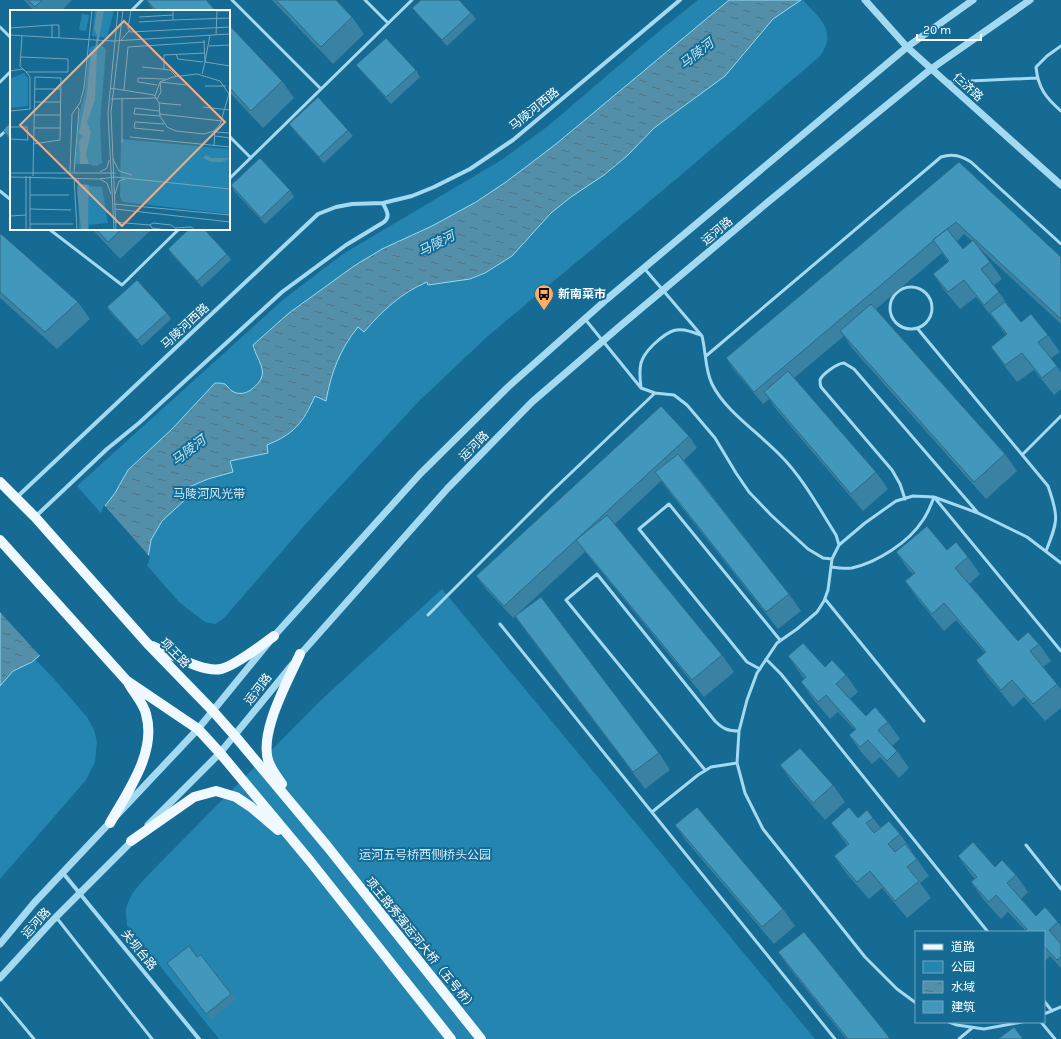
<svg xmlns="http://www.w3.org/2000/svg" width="1061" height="1039" viewBox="0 0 1061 1039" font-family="Karla,'Noto Sans SC',sans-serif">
	<defs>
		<pattern id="water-ripples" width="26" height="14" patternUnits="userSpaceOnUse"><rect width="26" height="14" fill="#538fa9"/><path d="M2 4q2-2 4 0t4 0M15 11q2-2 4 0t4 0" fill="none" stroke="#507484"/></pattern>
	</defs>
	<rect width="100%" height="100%" fill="#156b93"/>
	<path fill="#2485b0" d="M698,0H803C819,18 839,32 819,57L681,175L489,335L418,402L311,518L224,618L215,624L205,622L180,603L77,486L284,299L343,254L503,159L548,126L658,32Z
		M442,589L815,1039H219L127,925C127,920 125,914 126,909C129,893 143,881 153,870L319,702Z
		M0,623L54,679L87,717L94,730L97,742L95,762L86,780L0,879Z"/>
	<path fill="url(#water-ripples)" stroke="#97d9f4" d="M729,0H801L773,19L725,76L654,128L628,155L604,175L571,197L551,213L512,256L485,273L470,279L428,285L427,282C401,293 382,311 364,332L358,327C340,349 331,373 326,401L315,396C303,423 294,434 267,445L268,453L230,461L233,472L208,479L182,490L187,498L162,521L151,540L147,563L32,662L13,671L0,686V610L103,514L105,506L115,493L128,470L172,429L215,383C218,383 222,383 225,384C228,386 230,391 234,392C240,395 247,393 252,389C272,373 258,364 253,345L289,313L354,266L382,249L432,226L476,202L506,182L556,144Z"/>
	<path fill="#156b93" d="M104,505L150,557L148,564L41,657L0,612V607L101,513Z"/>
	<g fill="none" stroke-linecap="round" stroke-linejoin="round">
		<path stroke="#a4daf1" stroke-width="3" d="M232,0L321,89
			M365,0L388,23
			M131,11L142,0
			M0,27L11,38
			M1061,46L1047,56L1036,67C1038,88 1046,98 1061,111
			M0,82L11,71
			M949,82L1037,78
			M0,136L11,126
			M229,136L251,158
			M229,179L412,0
			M0,191L11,200
			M49,229L122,285L179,229
			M890 308a21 21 0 1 1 42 0a21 21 0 1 1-42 0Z
			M585,319L641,388L655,393L674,395L687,405L715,438L736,473L749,492L771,515L808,549L823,558L832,559L839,545L836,535C819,508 803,478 780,455C759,433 725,411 712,384C705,370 706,352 702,336L644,268
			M917,328L1048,486C1059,517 1058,521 1046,551
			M706,356L941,157C953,153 961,156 971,162L1061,244
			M641,388C640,380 639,371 641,363C643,356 648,350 653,345C670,329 678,325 700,335
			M1022,455L1061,416
			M905,499L900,484L892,470L821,387C820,385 820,382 820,380C822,374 838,363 844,363L854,369L978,513
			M839,545L865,523L896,501L913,496L934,497L978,513L1027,537L1061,563
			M832,559L828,590L824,601L817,612L797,629L777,643L757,673L747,700L739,731L737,763L745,793L763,829L865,957L897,989L916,1003
			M831,567C838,568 846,569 852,568C878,562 909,542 923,520C928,513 931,505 934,497L1061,651
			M825,599L924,721
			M428,615L552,491L655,393
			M500,624L835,1039
			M766,659L781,674L988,932
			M760,669L747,662L639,529L669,504L780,640
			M705,770L566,600L597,574L715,721C723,729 728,731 739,731
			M652,812L698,775L711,767L737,763
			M1026,845L1061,889
			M56,917L152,1039
			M0,998L34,1039
			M1044,1001L1052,1011
			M1044,1014L1061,1007
			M949,1022L957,1025L984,1029L1022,1022
			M1041,1022L1055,1039
			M959,1039L972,1028"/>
		<path stroke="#a4daf1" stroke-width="4" d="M17,497L318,214L336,207L352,204L383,203L412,196L434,187L470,169L513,140L680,0
			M35,517L107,449L139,423L282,292L346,245L384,222C391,216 386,210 383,203
			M63,873L199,1039"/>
		<path stroke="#a4daf1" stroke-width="7" d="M865,0L907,47L1061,185
			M298,657L447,489L532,402L619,327L768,202L931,69L1030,0
			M148,825L220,753L292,665
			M0,944L34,903L198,729L274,636L420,474L508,387L607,299L907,47L973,0
			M0,978L53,920L135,838"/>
		<path stroke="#eff9ff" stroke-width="10" d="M0,482L35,517L147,643L212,710L235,736L327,846L481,1039
			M0,540L127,681L198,729L220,753L310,861L451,1039
			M152,646C170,653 203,673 221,669C235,666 262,645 274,636
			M282,784C278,778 273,772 270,765C256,737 288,681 300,654
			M110,823C128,791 157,752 146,714C144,704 134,693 129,684
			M131,841L194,797L216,791L236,797L251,807L278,830"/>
	</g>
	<path fill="#3982a3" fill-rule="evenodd" d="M24,0H72L61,11H34Z
		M146,0L216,11H154Z
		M272,0H336L352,17L364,34L333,64Z
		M412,8L471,13L476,19L447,46L417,14Z
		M229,25L282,81L294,98L263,128L229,92Z
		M356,65L416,70L420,77L391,104L361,71Z
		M11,122V142L3,130Z
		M289,124L348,130L353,136L324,163L294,131Z
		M959,162L1061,257V324L980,249L990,262L1002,279L994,285L1011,310L1021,322L1048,335L1060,352L1051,358L1061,372V389L1054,395L1034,370L1017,382L1003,364L991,347L1006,335L996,322L976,297L960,309L945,291L933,274L948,262L942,253L876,309L1005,454L1017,471L986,499L852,348L844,336L794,378L876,472L888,489L863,511L776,409L769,399L763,404L734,370L726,358ZM964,234L972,241L963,249L957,241Z
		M231,185L290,190L294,197L265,224L235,192Z
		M92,229H152L120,259Z
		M0,233L78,302L90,319L57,349L0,298Z
		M168,249L227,254L231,260L202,287L172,255Z
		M107,307L167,313L171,319L142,346L112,314Z
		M689,436L697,448L684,460L789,594L801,611L778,629L667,489L661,481L615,524L722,655L734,672L704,697L585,552L513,618L485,588L476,576Z
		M947,550L968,557L980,574L969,584L1018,641L1039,644L1051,661L1043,667L1061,689V708L1045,721L1024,697L1013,707L988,677L976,660L985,653L956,620L944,631L917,598L905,581L913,574L908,569L896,552Z
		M515,616L659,753L670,770L645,789L527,633Z
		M788,656L825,667L846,675L858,692L850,699L866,716L888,722L900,739L892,746L897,751L909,768L899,778L880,757L872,764L861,752L849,735L855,730L838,712L830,719L813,699L801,682L804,679L800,673Z
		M780,765L833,785L845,802L825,820L792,782Z
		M858,818H873L881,828L900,834L912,851L911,852L917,859L929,876L920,883L931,898L907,918L882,888L869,899L846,873L834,856L847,845L831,823Z
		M675,825L783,909L795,926L774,944L687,842Z
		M958,856L995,867L1016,875L1028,892L1021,899L1036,916L1058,922L1061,926V968L1050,956L1044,962V932L1025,930L1008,912L1001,919L983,899L971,882L975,879L970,873Z
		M804,932L890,1039H846L790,969L778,952Z
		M197,957L231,994L236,1000L211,1020L167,963Z"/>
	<path fill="#4297bd" stroke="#2e6a84" d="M28,0H42L35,7Z
		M146,0H206L216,11H157Z
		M276,0H336L352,17L321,47Z
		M421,0H459L471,13L442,40L412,8Z
		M229,25L282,81L251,111L229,87Z
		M386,38L416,70L386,97L356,65Z
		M318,97L348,130L319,157L289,124Z
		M11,122V139L3,130Z
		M260,158L290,190L261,218L231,185Z
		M959,162L1061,257V319L956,222L933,240V241L754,392L726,358Z
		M96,229H122L108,242Z
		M189,229H204L227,254L197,281L168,249Z
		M947,229L963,249L973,240L990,262L981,269L999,292L984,305L964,280L948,292L933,274L949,261L933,240Z
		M0,233L78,302L45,332L0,292Z
		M137,280L167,313L137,340L107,307Z
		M1005,302L1021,322L1031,314L1048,335L1038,342L1057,366L1042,378L1022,353L1005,365L991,347L1007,334L990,313Z
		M871,304L1005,454L974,482L840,331Z
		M788,371L876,472L851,494L764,392Z
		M661,406L689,436L504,606L476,576Z
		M678,454L789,594L766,612L655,472Z
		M607,515L722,655L692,680L576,540Z
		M927,526L947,550L956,542L968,557L955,568L1018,641L1028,632L1039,644L1030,651L1057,684L1033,704L1012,680L1001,690L976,660L986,652L944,603L932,614L905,581L915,573L896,552Z
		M541,597L659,753L633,772L515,616Z
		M803,643L825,667L832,660L846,675L836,684L866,716L875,707L888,722L878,730L897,751L887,761L868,740L860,747L849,735L856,729L826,695L818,702L801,682L806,677L788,656Z
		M800,748L833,785L813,803L780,765Z
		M697,807L783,909L762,927L675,825Z
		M849,807L858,818L867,810L873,818L866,823L874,833L889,821L900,834L888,844L895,852L905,844L917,859L907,867L919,881L895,901L870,871L857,882L834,856L849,844L831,823Z
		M973,842L995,867L1002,860L1016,875L1007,883L1036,916L1045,907L1058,922L1049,930L1061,944V957L1057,960L1044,946V932H1023L1027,929L996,895L989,902L971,882L977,877L958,856Z
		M804,932L889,1037L887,1039H848L778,952Z
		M189,946L197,957L201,955L231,994L206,1014L167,963Z
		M1014,1027L1023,1039H998Z"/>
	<defs>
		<symbol id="bus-pin" viewBox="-11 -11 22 30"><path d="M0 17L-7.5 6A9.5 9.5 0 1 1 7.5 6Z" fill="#ffad65" stroke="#156b93"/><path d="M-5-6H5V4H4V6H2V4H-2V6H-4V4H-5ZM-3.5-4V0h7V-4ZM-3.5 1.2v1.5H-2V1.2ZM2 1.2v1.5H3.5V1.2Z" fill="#111"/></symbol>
	</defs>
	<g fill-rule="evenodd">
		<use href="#bus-pin" x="533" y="283" width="22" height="30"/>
	</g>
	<g text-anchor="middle" stroke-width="4" stroke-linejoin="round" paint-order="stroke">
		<g font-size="12" fill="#fff" stroke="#156b93">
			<text transform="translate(968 87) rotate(42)" y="4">仁济路</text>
			<text transform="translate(534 109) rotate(-39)" y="4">马陵河西路</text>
			<text transform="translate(717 231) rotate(-40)" y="4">运河路</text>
			<text transform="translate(185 326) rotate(-43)" y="4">马陵河西路</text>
			<text transform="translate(474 446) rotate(-45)" y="4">运河路</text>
			<text transform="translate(175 653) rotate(46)" y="4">项王路</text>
			<text transform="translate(258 689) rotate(-52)" y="4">运河路</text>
			<text transform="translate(36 923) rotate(-47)" y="4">运河路</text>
			<text transform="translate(421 944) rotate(51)" y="4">项王路秀强运河大桥（五号桥）</text>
			<text transform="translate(139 950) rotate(51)" y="4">关坝台路</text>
		</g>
		<g font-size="12" font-weight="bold" fill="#fff" stroke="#156b93" text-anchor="start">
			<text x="558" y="298">新南菜市</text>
		</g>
		<g font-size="12" fill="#ccedfc" stroke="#156b93">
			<text x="209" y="498">马陵河风光带</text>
			<text x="425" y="859">运河五号桥西侧桥头公园</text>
		</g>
		<g font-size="13" font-style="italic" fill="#c1e9f9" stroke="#156b93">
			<text transform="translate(696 53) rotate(-38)" y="5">马陵河</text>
			<text transform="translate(436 243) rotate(-27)" y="5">马陵河</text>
			<text transform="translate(188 450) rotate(-37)" y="5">马陵河</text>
		</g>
	</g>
	<g transform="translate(10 10)">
		<rect width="220" height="220" fill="#156b93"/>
		<path d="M14,63L18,68V96L0,98V67L2,68Z" fill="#2485b0"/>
		<path d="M85,0H104L97,28L82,26ZM72,4L79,5L76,21L69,20ZM82,36H93L96,40L90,113L92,153L87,156L65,154L69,106L75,81L79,40ZM111,129L220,139V204L113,192L110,187ZM68,175L92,177L98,213L79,215V220H69Z" fill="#2485b0"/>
		<path d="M87,0H94L87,41L85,90L77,112L81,122L76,144L79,155L78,220H71L67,180L70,155L69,131L73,127L69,123L77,83L81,43L85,38L87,25L84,19ZM196,145L201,148H220L212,152H201L193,148Z" fill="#538fa9"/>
		<path d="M68,154H81L80,175L69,174Z" fill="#156b93"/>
		<path fill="none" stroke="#73a6be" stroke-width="1" d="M121,0L118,18L120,22L220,17M163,0V10L220,8M207,1H220M129,7L163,5M129,12L163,10M0,18L42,15M0,25L103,31L220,24M206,25L207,0M42,27V15H49V27M111,30L119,21M194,30L195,52L200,25M199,36L220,35M166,44L168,49L193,52M11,47L58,49V62H16L10,56L12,26M132,57L160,60L166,66M154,59V45L195,43M0,61L13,59M192,64L195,52L220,56M147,75L128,72V68L155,69M195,76H216M100,78L144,85L146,88L101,89M25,79H50M114,80L118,37L195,32M145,86L150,72L163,67L187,64L210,71L219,84L210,114L204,121L194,124L166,121L157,117L150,106L149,93L146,88M147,89L151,82L150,72L178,75M24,92H50M149,93L171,95M193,97L220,100M0,101L20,99V67L16,62M149,101L125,98L124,104L150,106M149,104L212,111M24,105H50M154,114L125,112L124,118L154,121M0,117H17L18,130L1,129L0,126M24,118H50M205,122L220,123M205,126L220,128M120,127L220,137M112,133V89M204,136L205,120M103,149L109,161L122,165M60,162L62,104L70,93L74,78L82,0M64,162L69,99L67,97M90,162L97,158L99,150M0,163H106M16,166V220M20,166V220M23,166L25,67L51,68L50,130L23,134M0,167L89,169L105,167L220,179M64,167L67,220M90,169L97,173L101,184M105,184L109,171L115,169M20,185H59M104,194L220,205M20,199L61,200M105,199L220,212M0,206L16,205M103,212L140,215L143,213L161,215L165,218L181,217L185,220M20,214H63M140,215L142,218L157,220M104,219L98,103L108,0M106,220L101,102L113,0M193,220H206"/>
		<path fill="#f4ac86" fill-opacity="0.15" stroke="#f4ac86" stroke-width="2" d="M114,11L215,112L112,216L10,115Z"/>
		<rect width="220" height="220" fill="none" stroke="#fff" stroke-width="2"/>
	</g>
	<rect x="915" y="931" width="130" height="92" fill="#156b93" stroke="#73a6be"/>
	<rect x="923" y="944" width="20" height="6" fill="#eff9ff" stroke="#73a6be"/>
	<text x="951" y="951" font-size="12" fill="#ffffff">道路</text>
	<rect x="923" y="961" width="20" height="12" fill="#2485b0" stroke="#73a6be"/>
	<text x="951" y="971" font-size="12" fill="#ffffff">公园</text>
	<rect x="923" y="981" width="20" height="12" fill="url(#water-ripples)" stroke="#73a6be"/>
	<text x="951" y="991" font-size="12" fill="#ffffff">水域</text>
	<rect x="923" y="1001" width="20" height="12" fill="#4297bd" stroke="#73a6be"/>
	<text x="951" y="1011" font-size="12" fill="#ffffff">建筑</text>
	<path d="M917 34v6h64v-6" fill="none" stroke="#ffffff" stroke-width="2"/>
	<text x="923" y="34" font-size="12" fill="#ffffff" stroke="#156b93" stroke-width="3" paint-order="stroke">20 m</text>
</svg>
